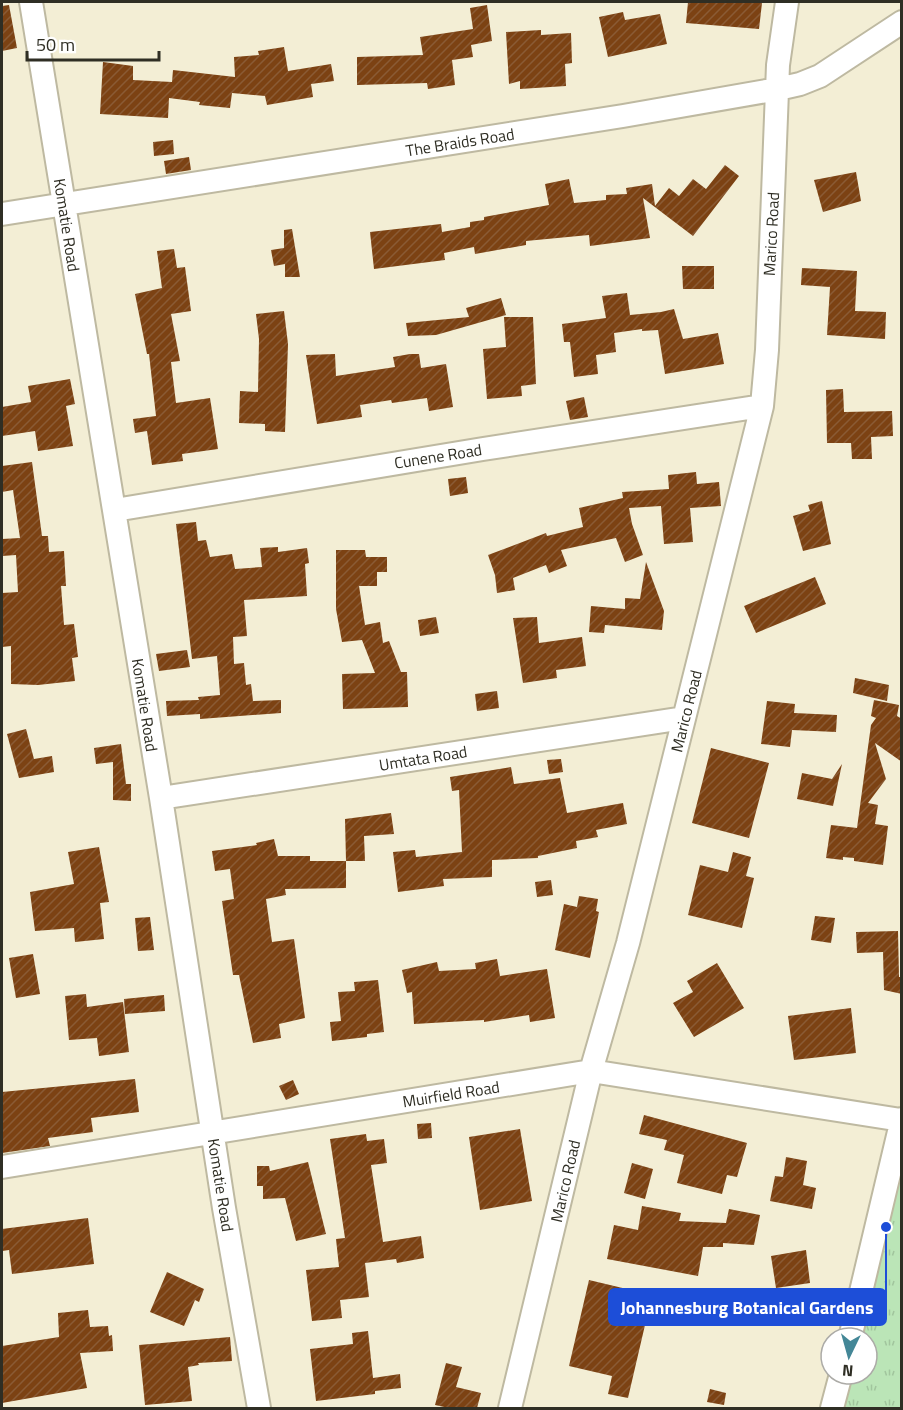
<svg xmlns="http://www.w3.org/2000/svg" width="903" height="1410" viewBox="0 0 903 1410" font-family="'Titillium Web',sans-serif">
	<defs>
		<pattern id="park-tufts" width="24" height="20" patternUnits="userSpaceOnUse" patternTransform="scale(1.5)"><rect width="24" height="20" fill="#bbe5b7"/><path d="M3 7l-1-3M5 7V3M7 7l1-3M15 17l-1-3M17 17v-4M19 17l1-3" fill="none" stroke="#a1c59d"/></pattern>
		<pattern id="building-hatch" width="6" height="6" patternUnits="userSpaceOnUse" patternTransform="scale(1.5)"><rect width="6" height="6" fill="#7c4213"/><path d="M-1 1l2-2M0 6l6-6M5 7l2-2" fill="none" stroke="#8a5b35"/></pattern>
	</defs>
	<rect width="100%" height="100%" fill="#f3eed5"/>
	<path fill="url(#park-tufts)" d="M901,1101V1408H829L837,1374H867V1338H846Z"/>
	<path fill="url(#building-hatch)" d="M688,2H754L762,3L759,29L686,23Z
		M9,5L17,48L2,51V6Z
		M487,5L492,41L471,45L473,57L452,60L455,85L428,89L427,83L357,85V57L423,55L420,37L473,29L470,8Z
		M623,12L625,20L660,14L667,44L608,57L599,17Z
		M541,30V35L571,33L572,63L565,64L566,86L520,89V81L509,84L506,32Z
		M284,47L288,71L331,64L334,81L311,84L313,97L267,105L265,96L232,93L230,108L199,105L200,102L169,98L168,118L100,114L103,62L133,66V80L172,82L173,70L235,77L234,57L259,55L258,51Z
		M173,140L174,154L154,156L153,142Z
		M189,157L191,170L166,174L164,161Z
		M725,165L739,176L693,236L643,198L650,238L590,246L589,235L526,241V245L475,254L474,247L444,253L445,260L374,269L370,232L441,224L442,232L470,227V222L484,220V217L549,205L545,184L569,179L574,203L606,200V195L627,194L626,188L652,184L655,206L669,188L679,196L693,179L706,189Z
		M856,172L861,201L823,212L814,180Z
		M292,229L300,277H285V264L274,266L271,250L284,248V230Z
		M174,249L177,268L185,267L191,311L171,314L180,361L171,362L176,403L210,398L218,449L182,454L183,461L152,465L147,431L135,433L133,419L156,416L149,354H147L135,294L162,288L157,251Z
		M682,266H714V289H683Z
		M802,268L857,271L855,311L886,312L885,339L827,335L830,287L801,285Z
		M627,293L630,315L661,312L674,309L683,339L718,333L724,364L665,374L658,330L642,331V329L614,333L616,352L596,355L598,374L574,377L570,342H564L562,324L606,318L602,296Z
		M501,298L506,315L436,335L408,336L406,323L469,317L466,308Z
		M284,311L288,344L285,432L265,431V424L239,423L240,391L258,392L259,339L256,314Z
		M504,317H533L536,384L521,386L522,396L487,399L483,349L506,347Z
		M335,354L336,376L395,367L393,357L410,354H419L421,368L446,364L453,407L429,411L427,398L392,403L391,400L360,405L362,417L317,424L306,355Z
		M70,379L75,404L66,406L73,446L38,451L35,431L2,436V407L31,402L28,386Z
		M843,389L844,412L892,411L893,436L871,437L872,459H852L851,443H827L826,390Z
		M584,397L588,417L570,420L566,401Z
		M32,462L42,536H48L49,552L64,551L66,586H61L64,625L74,624L78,657L72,658L75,681L38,685L11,684V646L2,647V593L18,592L16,555L2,556V539L20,538L13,490L2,492V466Z
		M696,472L697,484L719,482L721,506L690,508L693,542L664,544L661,506L629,508L632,524L643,555L625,562L616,538L561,550L567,566L549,573L546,565L513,578L515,590L497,593L495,575L488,555L546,533L547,536L583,527L579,508L623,498L622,492L669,489L668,475Z
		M466,477L468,493L450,496L448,479Z
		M822,501L831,544L803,551L793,516L810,511L808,505Z
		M196,522L198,541L206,540L210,557L232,554L235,569L262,567L260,548L278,547V552L307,548L309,563L305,564L307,596L244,600L247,636L233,637L234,664L244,663L246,685L251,684L253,701L281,700V713L200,719V714L167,716L166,701L199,700L198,697L220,695L217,656L192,659L176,524Z
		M336,550H365L366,557H387V572H377V586H359L365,625L380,622L383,643L389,641L401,672H407L408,707L343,709L342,674L375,673L362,640L342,642L336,609Z
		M646,562L664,611L662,630L605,625L604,633L589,632L591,606L625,609V598L640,599Z
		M815,577L826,604L756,633L744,606Z
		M436,617L439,633L420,636L418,620Z
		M537,617L539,643L582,637L586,666L556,670L557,678L523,683L513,618Z
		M187,650L190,667L159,671L156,654Z
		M855,678L889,685L887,701L853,693Z
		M497,691L499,708L477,711L475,694Z
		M874,700L899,705L897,716L902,719V762L875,743L886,779L868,803L878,805L875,824L888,826L883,865L854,861V858L843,857V860L826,858L831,825L857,828L871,725L876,718L871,716Z
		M767,701L795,704L794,713L837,715L836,732L792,730L790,747L761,744Z
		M26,729L34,759L52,756L54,772L19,778L7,734Z
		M121,744L126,784H131V801L113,800V762L96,764L94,748Z
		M711,748L769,763L749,838L692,823Z
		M561,759L563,772L549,774L547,760Z
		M842,764L833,806L797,799L802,773L832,779Z
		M511,767L514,784L560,778L567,813L623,803L627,824L596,830L598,837L576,841L577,848L538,856V858L492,860V877L443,879L444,886L398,892L393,852L415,850L416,857L462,852L459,790L452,791L450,777Z
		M391,813L394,834L364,836L365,861H346V888L285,889L286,895L266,899L272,942L294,939L305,1018L279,1024L281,1038L253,1043L239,975H233L222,901L234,899L230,869L215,871L212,851L257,845L256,843L274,839L278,856H310V861H346L345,819Z
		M99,847L109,902L100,903L104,939L75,942L74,928L35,931L30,892L74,884L68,852Z
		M733,852L751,857L746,876L754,878L742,928L688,915L700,865L728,872Z
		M551,880L553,895L537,897L535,882Z
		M579,896L598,899L596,911L599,912L590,958L555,950L564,904L577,907Z
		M815,916L835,918L831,943L811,940Z
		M150,917L154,950L138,951L135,918Z
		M898,931L899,977H902V994L884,990L883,952L857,953L856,932Z
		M33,954L40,994L16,998L9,958Z
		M497,959L500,976L547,969L555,1018L530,1022L529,1015L484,1022V1020L414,1024L412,992L407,993L402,970L437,962L439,971L476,969L475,963Z
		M717,963L744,1008L694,1037L673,1003L693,992L687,981Z
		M378,980L384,1032L367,1034V1037L332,1041L330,1022L341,1021L338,992L355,991L354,982Z
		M86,994L87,1007L123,1002L129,1052L99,1056L97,1038L69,1040L65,996Z
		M164,995L165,1011L125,1014L124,999Z
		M851,1008L856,1053L794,1060L788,1016Z
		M135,1079L139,1112L91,1118L93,1132L48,1138L50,1146L2,1153V1092Z
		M293,1080L299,1094L286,1100L279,1086Z
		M644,1115L747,1143L737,1177L727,1175L722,1194L677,1183L684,1155L664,1150L667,1140L639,1134Z
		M431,1123L432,1138L418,1139L417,1124Z
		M520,1129L532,1201L480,1210L469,1137Z
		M366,1134L367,1141L384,1139L387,1163L371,1165L383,1242L421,1236L424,1258L397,1263L396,1259L365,1263L369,1297L340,1300L342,1318L312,1321L306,1270L339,1267L336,1239L345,1238L330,1139Z
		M786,1157L807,1161L803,1185L816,1188L812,1209L770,1201L775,1176L783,1177Z
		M308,1162L326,1234L296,1241L285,1198L263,1199V1186H257V1166H269L270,1171Z
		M632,1163L653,1169L645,1199L624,1193Z
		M642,1206L681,1213L679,1221L726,1223L729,1209L760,1215L754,1245L723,1243V1247H703L698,1276L607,1259L614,1225L638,1230Z
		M88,1218L94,1264L12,1274L9,1250L2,1251V1229Z
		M806,1250L810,1283L776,1288L771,1256Z
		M167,1272L204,1289L199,1302L195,1300L184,1326L150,1312Z
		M589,1280L652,1295L628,1398L608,1394L612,1376L569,1366Z
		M88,1310L90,1327L108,1326L109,1336L112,1335L113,1351L80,1353L87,1388L2,1403V1346L59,1337L58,1313Z
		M368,1331L373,1378L400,1374L401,1388L375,1391V1394L316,1401L310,1349L353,1344L352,1333Z
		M230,1337L232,1361L198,1363L199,1365L188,1367L192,1401L145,1405L139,1345Z
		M446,1363L462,1367L456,1387L481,1393L477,1408H449L435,1405Z
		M710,1389L726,1393L724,1405L707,1402Z"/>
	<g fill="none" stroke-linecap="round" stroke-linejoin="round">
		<defs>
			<path id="minor" d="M31,2L161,798L224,1208L259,1408
				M2,214L623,116L778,89L800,84L820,76L902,22
				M115,510L483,449L762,406
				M161,798L684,718
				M2,1167L591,1071L901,1120
				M850,1338L902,1119
				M510,1408L591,1071L628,943L762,406L767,350L778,65L787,2
				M832,1408L841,1374"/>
		</defs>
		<use href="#minor" stroke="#beb9a1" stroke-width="26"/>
		<use href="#minor" stroke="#fff" stroke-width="22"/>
	</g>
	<g text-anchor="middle" stroke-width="6" stroke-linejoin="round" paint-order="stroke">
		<g font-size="16" fill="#2f2e24" stroke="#fff">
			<text transform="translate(460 142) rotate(-9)" y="6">The Braids Road</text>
			<text transform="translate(67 225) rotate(81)" y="6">Komatie Road</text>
			<text transform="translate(771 234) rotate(-87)" y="6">Marico Road</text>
			<text transform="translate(438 456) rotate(-9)" y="6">Cunene Road</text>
			<text transform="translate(145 705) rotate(81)" y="6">Komatie Road</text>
			<text transform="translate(686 711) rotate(-76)" y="6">Marico Road</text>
			<text transform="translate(423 758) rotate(-9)" y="6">Umtata Road</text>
			<text transform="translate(451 1094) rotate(-9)" y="6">Muirfield Road</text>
			<text transform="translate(565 1181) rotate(-77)" y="6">Marico Road</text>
			<text transform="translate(221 1185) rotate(81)" y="6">Komatie Road</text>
		</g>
	</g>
	<path fill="none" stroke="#1d4ed8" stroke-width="2" d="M886 1227L886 1307"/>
	<circle fill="#1d4ed8" stroke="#fff" stroke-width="2" cx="886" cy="1227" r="6"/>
	<rect fill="#1d4ed8" stroke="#1d4ed8" stroke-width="2" x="609" y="1289" width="277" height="36" rx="6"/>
	<g font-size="18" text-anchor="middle" font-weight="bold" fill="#fff">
		<text x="747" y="1314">Johannesburg Botanical Gardens</text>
	</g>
	<rect width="903" height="1410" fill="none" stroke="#2f2e24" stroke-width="6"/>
	<g transform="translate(849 1356) rotate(185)"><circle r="28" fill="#ffffff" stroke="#acaba7" stroke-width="1.5"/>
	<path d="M0-4.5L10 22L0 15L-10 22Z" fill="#448797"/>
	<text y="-9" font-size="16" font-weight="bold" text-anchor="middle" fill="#2f2e24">N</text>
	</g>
	<path d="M27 51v9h132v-9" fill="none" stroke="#2f2e24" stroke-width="3"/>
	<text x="36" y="51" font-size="18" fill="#2f2e24" stroke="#ffffff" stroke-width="4.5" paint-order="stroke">50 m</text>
</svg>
